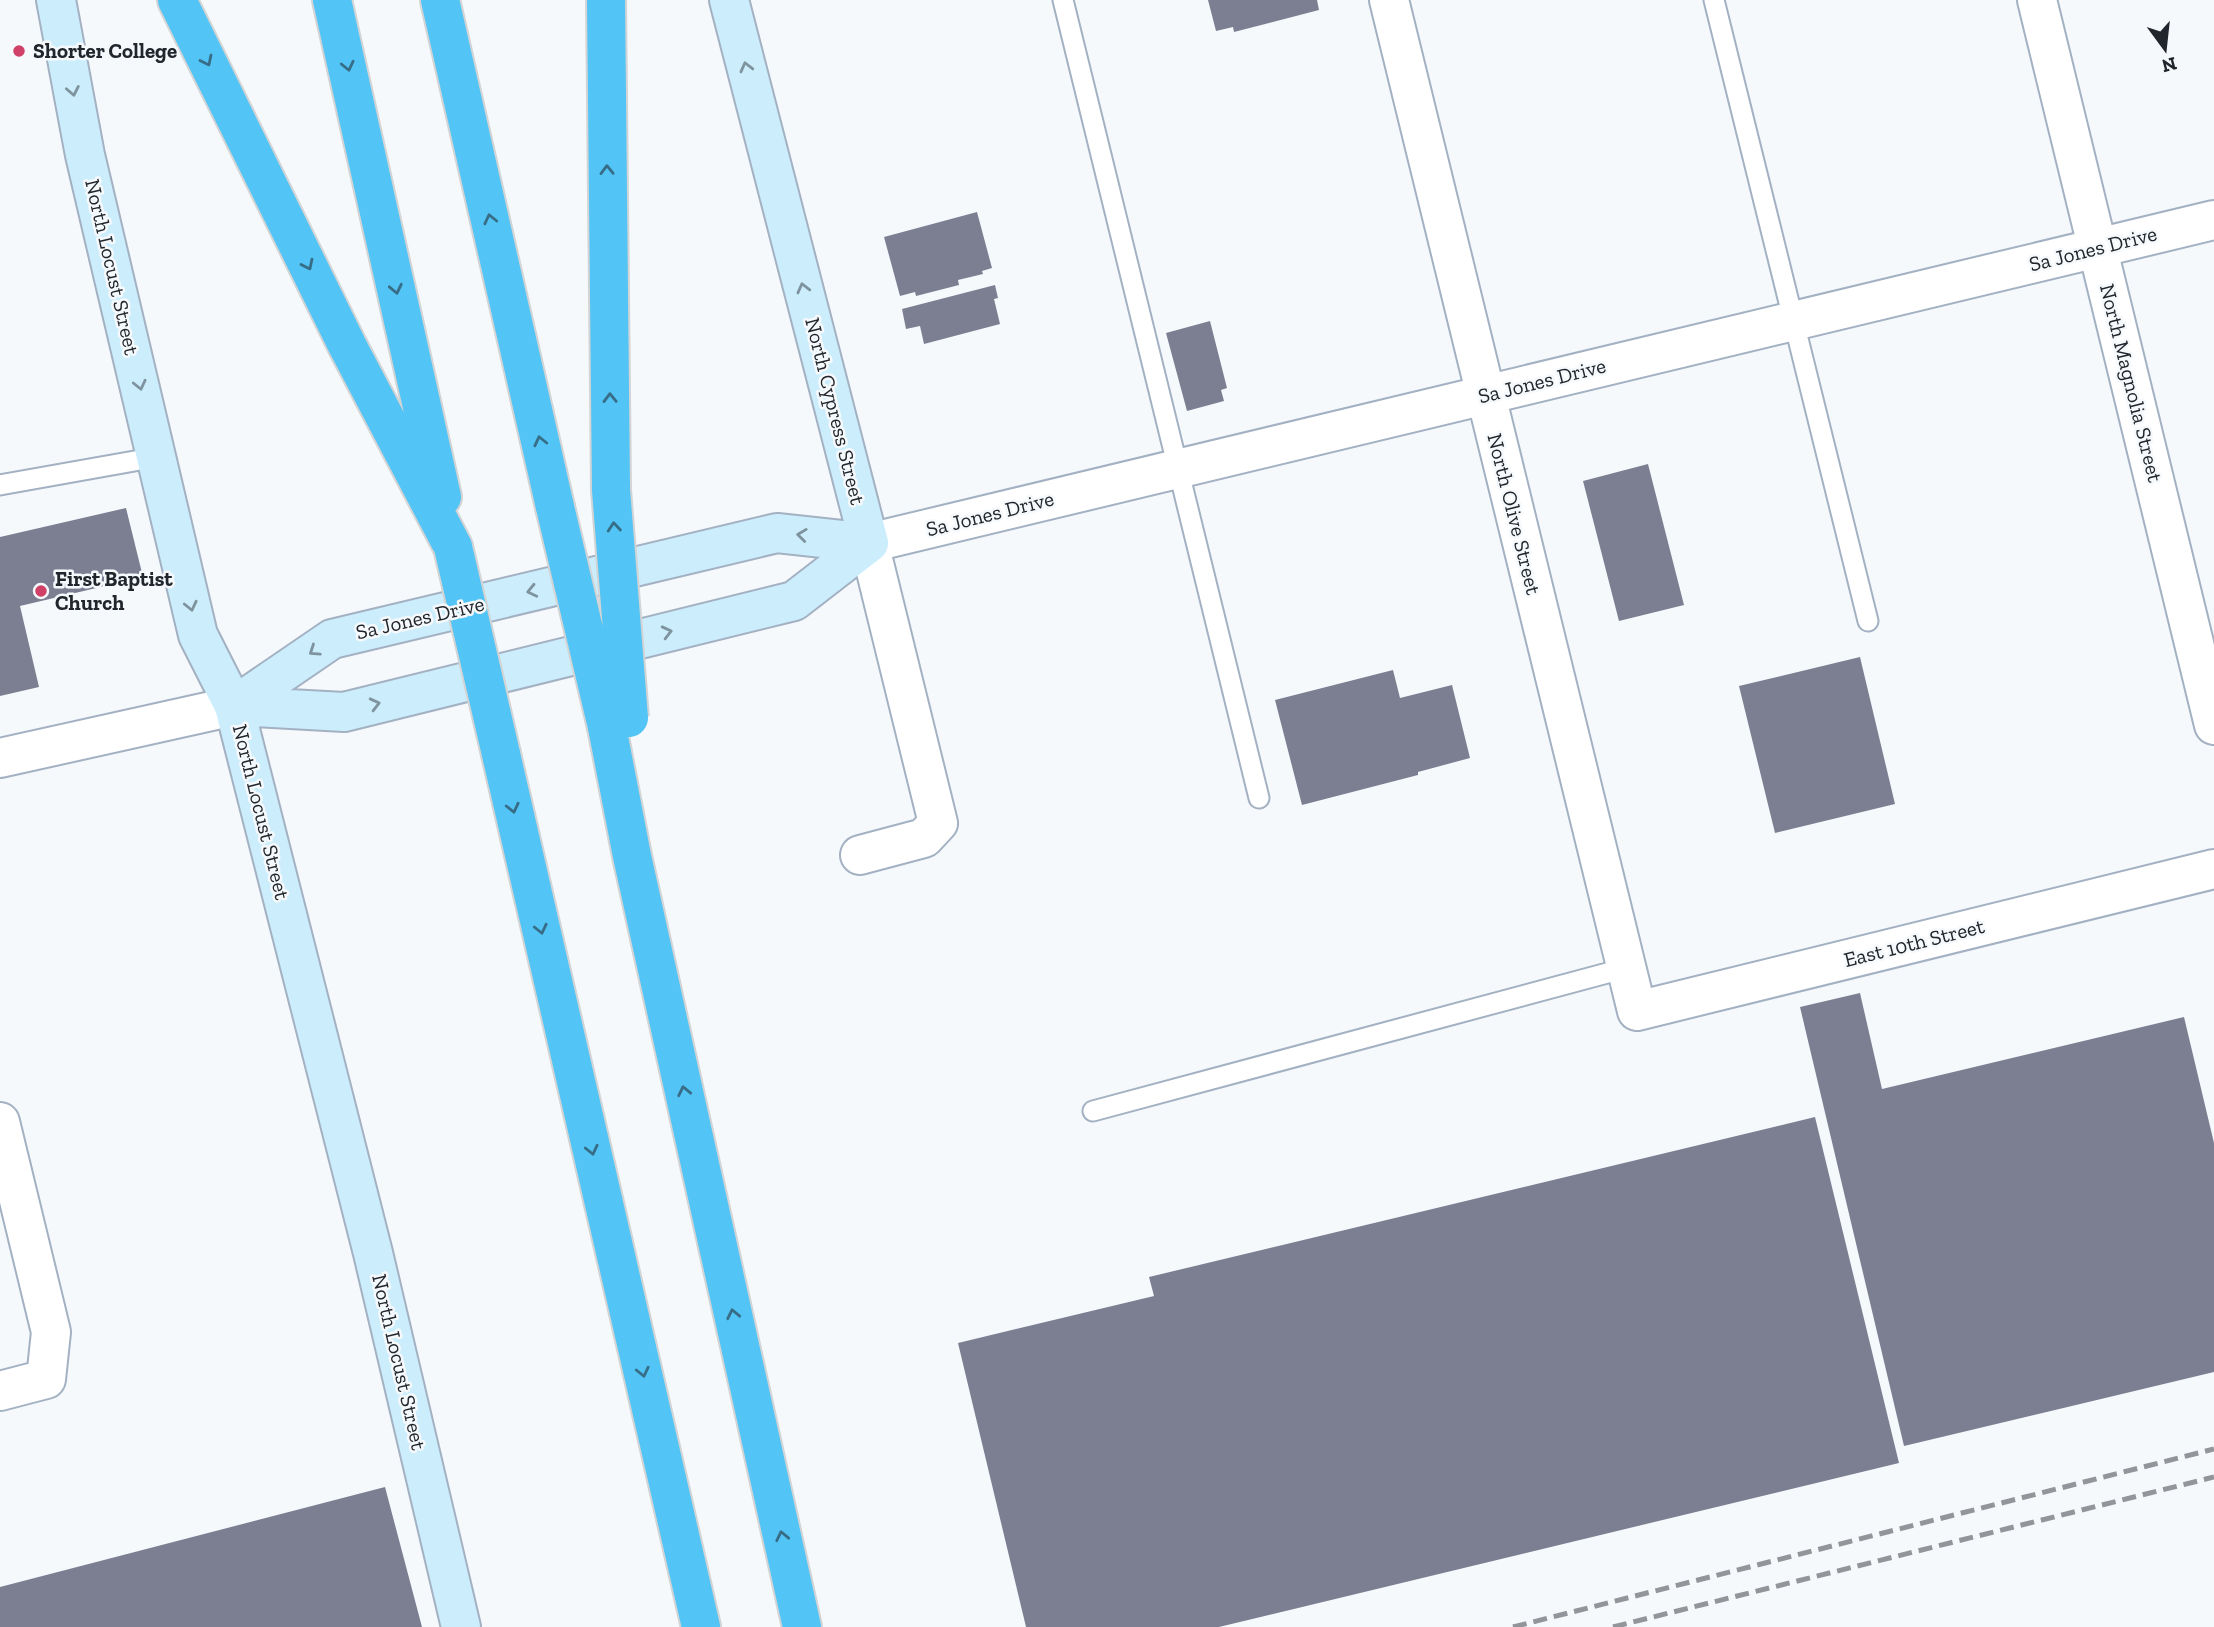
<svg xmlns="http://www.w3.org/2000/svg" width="2214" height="1627" viewBox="0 0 2214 1627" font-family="'Zilla Slab',serif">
	<rect width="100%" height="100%" fill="#f6f9fc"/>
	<path fill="#7c7f92" d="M1208,0H1317L1319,10L1234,32L1233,27L1216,31Z
		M977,212L992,268L982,271L983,274L958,280L959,285L916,296L915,292L900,296L884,237Z
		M995,285L998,298L994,299L1000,324L924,344L920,326L906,329L902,309Z
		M1210,321L1227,388L1221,390L1224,401L1187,411L1166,333Z
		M1648,464L1684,605L1619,621L1583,481Z
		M126,508L143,577L20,606L39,687L0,696V537Z
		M1860,657L1895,804L1775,833L1739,686Z
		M1393,670L1400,698L1452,685L1470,758L1418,772V775L1302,805L1275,700Z
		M1860,993L1882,1089L2184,1017L2214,1143V1372L1904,1446L1800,1007Z
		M1815,1117L1899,1463L1219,1627H1026L958,1343L1154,1296L1149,1277Z
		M385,1487L422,1627H0V1587Z"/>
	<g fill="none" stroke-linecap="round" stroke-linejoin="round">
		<defs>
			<path id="service" d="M1063,0L1259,798
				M1714,0L1868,621
				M0,485L157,457
				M1093,1111L1626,968"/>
			<path id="minor" d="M1389,0L1637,1011L2214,869
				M2037,0L2214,725
				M0,758L234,706
				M860,855L924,838L938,823L869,543
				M0,1122L51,1332L46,1379L0,1391"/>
			<path id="tertiary" d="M869,543L2214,220"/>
			<path id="secondary" d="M56,0L85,155L198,635L234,706L373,1253L461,1627
				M729,0L869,543
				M234,706L332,639L777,533L869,543
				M234,706L344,712L794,601L869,543"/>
			<path id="motorway" d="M177,0L347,345L453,547
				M332,0L442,497
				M440,0L555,507
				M606,0L611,490
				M607,727L632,856L802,1627
				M501,754L701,1627"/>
		</defs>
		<use href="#service" stroke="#a3b1c2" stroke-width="23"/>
		<use href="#minor" stroke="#a3b1c2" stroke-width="42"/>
		<use href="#tertiary" stroke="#a3b1c2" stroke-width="42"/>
		<use href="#secondary" stroke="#a3b1c2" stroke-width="42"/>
		<use href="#motorway" stroke="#d3d4d5" stroke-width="42"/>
		<use href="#service" stroke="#fff" stroke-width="19"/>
		<use href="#minor" stroke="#fff" stroke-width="38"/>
		<use href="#tertiary" stroke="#fff" stroke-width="38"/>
		<use href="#secondary" stroke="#cbedfc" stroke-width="38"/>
		<use href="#motorway" stroke="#52c4f5" stroke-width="38"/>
		<path stroke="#92969a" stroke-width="5" stroke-dasharray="14 7" stroke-linecap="butt" d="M1513,1627L2214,1449
			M1613,1627L2214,1477"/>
		<defs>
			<path id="motorway-bridge" d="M611,490L629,718
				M555,507L607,727
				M453,547L501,754"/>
		</defs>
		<use href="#motorway-bridge" stroke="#d3d4d5" stroke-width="42" stroke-linecap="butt"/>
		<use href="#motorway-bridge" stroke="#52c4f5" stroke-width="38"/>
	</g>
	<defs><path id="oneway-chevron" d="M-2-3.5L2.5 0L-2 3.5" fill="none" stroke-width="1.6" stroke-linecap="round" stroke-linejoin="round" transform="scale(1.75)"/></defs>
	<g stroke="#376d86">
		<use href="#oneway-chevron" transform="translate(207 61) rotate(64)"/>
		<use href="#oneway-chevron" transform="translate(348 66) rotate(77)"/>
		<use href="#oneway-chevron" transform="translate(607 170) rotate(-91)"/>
		<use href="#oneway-chevron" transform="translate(490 219) rotate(-103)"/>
		<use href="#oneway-chevron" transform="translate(308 265) rotate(64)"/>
		<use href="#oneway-chevron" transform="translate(396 289) rotate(78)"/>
		<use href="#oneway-chevron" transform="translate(610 398) rotate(-91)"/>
		<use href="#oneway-chevron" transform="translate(540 441) rotate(-103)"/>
		<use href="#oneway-chevron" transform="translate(614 527) rotate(-95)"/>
		<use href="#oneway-chevron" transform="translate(513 808) rotate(77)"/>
		<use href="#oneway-chevron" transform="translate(541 929) rotate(77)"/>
		<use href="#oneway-chevron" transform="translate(684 1091) rotate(-102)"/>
		<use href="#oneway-chevron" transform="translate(592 1150) rotate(77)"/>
		<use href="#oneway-chevron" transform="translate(733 1314) rotate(-102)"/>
		<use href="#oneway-chevron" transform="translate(643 1372) rotate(77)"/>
		<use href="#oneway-chevron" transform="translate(782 1536) rotate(-102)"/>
	</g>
	<g stroke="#7e939e">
		<use href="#oneway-chevron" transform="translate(746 67) rotate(-104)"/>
		<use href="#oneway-chevron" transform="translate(73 91) rotate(79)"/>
		<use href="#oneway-chevron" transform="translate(803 288) rotate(-104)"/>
		<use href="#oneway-chevron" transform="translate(140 385) rotate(77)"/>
		<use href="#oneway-chevron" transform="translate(802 535) rotate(-173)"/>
		<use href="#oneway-chevron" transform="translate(532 591) rotate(167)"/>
		<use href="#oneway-chevron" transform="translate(191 606) rotate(77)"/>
		<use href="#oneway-chevron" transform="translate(667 632) rotate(-14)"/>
		<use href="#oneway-chevron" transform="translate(314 651) rotate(146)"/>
		<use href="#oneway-chevron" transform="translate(375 704) rotate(-14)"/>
	</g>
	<g fill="#d04167" stroke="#f6f9fc" stroke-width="2.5">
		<circle cx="19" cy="51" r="7"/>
		<circle cx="41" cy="591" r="7"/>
	</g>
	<g text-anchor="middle" stroke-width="5" stroke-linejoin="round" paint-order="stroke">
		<g font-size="21" font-weight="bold" fill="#21262c" stroke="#f6f9fc" text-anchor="start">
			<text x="33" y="58">Shorter College</text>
			<text x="55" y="586">First Baptist<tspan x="55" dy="24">Church</tspan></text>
		</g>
		<g font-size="21" fill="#21262c" stroke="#f6f9fc">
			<text transform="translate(2093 249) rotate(-14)" y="7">Sa Jones Drive</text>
			<text transform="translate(112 267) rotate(77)" y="7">North Locust Street</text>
			<text transform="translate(1542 381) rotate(-14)" y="7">Sa Jones Drive</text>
			<text transform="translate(2131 383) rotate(76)" y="7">North Magnolia Street</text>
			<text transform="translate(835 411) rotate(76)" y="7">North Cypress Street</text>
			<text transform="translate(990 514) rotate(-14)" y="7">Sa Jones Drive</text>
			<text transform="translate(1514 514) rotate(76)" y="7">North Olive Street</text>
			<text transform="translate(420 618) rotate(-13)" y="7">Sa Jones Drive</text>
			<text transform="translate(261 812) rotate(76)" y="7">North Locust Street</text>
			<text transform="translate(1914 943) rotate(-14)" y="7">East 10th Street</text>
			<text transform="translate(399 1362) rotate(77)" y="7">North Locust Street</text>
		</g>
	</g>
	<g transform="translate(2165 49) rotate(165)" stroke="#f6f9fc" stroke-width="5" paint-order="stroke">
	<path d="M0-5L12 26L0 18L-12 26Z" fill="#21262c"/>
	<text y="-10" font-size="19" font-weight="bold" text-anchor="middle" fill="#21262c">N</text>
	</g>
</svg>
